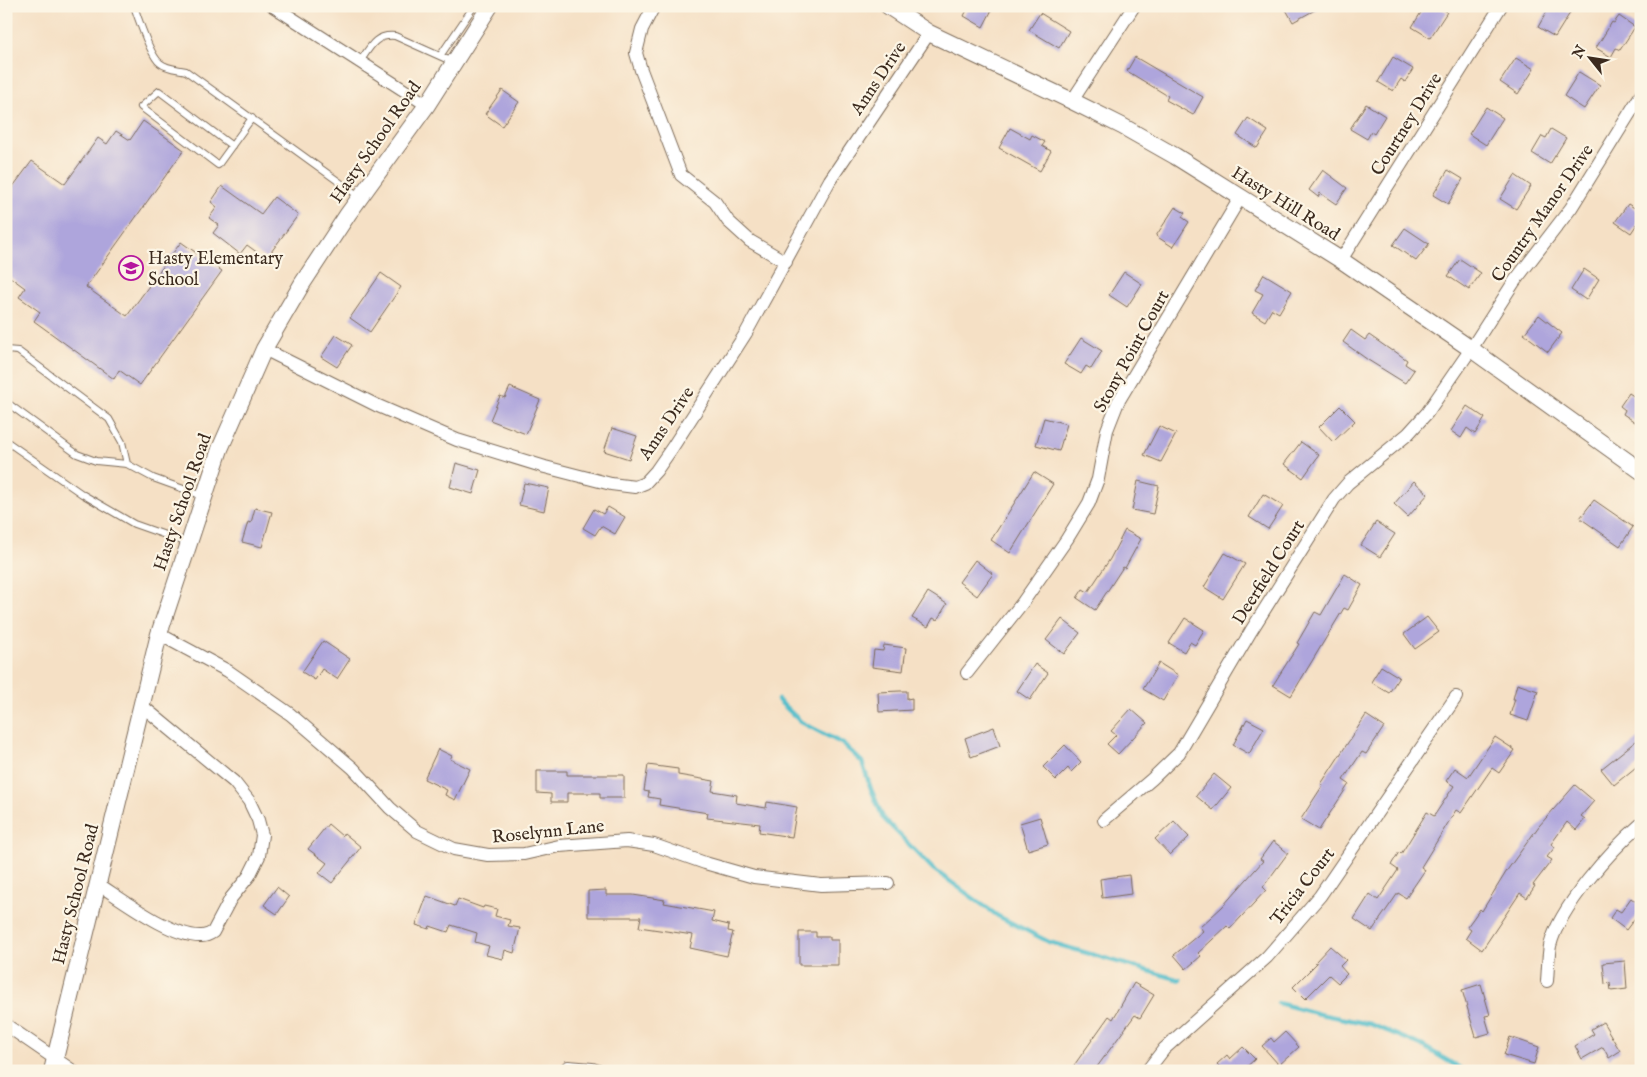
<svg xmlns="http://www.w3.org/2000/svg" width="1647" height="1077" viewBox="0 0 1647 1077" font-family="'IM FELL English',serif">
	<rect width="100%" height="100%" fill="#fcf5e5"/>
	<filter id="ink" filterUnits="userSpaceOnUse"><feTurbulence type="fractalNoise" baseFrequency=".02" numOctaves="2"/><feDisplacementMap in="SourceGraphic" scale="10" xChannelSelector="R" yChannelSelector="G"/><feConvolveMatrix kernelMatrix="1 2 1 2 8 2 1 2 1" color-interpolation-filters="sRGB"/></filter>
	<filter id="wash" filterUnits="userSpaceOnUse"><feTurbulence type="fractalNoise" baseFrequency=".0096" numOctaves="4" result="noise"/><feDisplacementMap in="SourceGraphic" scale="20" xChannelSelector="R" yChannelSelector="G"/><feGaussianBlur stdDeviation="1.12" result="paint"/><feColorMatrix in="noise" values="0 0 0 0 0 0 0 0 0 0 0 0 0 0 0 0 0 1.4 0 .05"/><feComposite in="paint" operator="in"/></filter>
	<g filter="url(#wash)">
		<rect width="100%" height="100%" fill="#f5e0c5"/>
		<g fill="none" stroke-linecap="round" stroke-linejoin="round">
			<path stroke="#4ebbc9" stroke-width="4.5" d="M778,700L801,722L843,744L862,762L871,789L883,818L933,869L998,916L1049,942L1180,980
				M1278,1003L1319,1014L1370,1024L1421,1045L1465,1071"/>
		</g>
		<g id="blocks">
			<path fill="#aea5dc" d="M969,6H994L983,27L964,16Z
				M1284,6H1322L1293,22Z
				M1425,6H1439L1447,12L1430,38L1412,27Z
				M1550,6H1560L1570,13L1555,37L1538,27Z
				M1040,13L1069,31L1059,48L1029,30Z
				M1619,16L1635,27L1620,50L1616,48L1611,57L1596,48L1612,22L1614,23Z
				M1135,57L1203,97L1193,115L1166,100L1168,96L1127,71Z
				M1393,57L1413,69L1405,82L1401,79L1393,91L1378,82Z
				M1516,58L1534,69L1518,94L1500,82Z
				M1579,72L1600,85L1584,109L1564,96Z
				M502,90L519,102L502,126L485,114Z
				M1366,104L1385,116L1374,134L1371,132L1367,139L1350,129Z
				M1486,107L1503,118L1486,145L1469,134Z
				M1248,118L1268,131L1257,148L1237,135Z
				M143,121L184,150L86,287L127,316L181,242L222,271L140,385L119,370L114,379L34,321L40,312L19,297L25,288L6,274V196L32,161L65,184L98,138L107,144L116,131L130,140Z
				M1010,128L1030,139L1032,135L1045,142L1042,146L1051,151L1040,171L999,148Z
				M1551,129L1566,138L1550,164L1532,153L1542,136L1546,138Z
				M1323,170L1347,188L1336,204L1320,193L1318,197L1309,190Z
				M1448,170L1463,179L1448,204L1433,195Z
				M1515,175L1531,186L1516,209L1500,199Z
				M222,186L261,214L274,197L298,215L266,259L247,245L240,254L213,233L219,225L209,218L217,207L211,202Z
				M1628,204L1641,212V218L1631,233L1615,222Z
				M1175,207L1185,213L1182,217L1189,222L1173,247L1156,236Z
				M1405,228L1429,244L1416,261L1393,245Z
				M1460,259L1481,273L1469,290L1448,276Z
				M1584,269L1599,279L1586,300L1571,290Z
				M1124,272L1142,284L1127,307L1109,295Z
				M381,273L401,287L370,332L350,318Z
				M1264,274L1292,291L1279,313L1272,309L1265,321L1252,313L1263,294L1255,290Z
				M1539,315L1562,333L1548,352L1524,334Z
				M1351,330L1365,340L1369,335L1392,351L1393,350L1407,360L1405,364L1414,370L1405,383L1368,360L1343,342Z
				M336,335L352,345L337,367L321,357Z
				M1081,338L1102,351L1091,369L1086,366L1081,374L1064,364Z
				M510,387L540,400L526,434L490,420L500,396L505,398Z
				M1629,393L1641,401V426L1623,414L1625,410L1620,406Z
				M1340,406L1355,421L1333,442L1319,427Z
				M1467,406L1485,418L1475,434L1467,428L1461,438L1451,431Z
				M1044,418L1067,424L1059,451L1036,445Z
				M1159,426L1176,434L1161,462L1144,455Z
				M612,428L637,436L629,459L604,451Z
				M1301,442L1319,455L1303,478L1284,464Z
				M456,463L480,470L473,494L450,487Z
				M1034,472L1053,484L1010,553L991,540Z
				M1138,481L1159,486L1153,514L1132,510Z
				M1414,481L1428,494L1408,517L1394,504Z
				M524,483L549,488L544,511L519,505Z
				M1263,494L1283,506L1268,529L1249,517Z
				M1594,500L1633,527L1620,546L1580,518Z
				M608,507L625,517L615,534L601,526L595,535L583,528L594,509L603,514Z
				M255,508L272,512L262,547L242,542L248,522L251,523Z
				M1376,522L1395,534L1380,557L1361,545Z
				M1125,530L1141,539L1125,568L1123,567L1095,610L1077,598L1083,589L1088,592L1110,559Z
				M1225,553L1245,564L1223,599L1204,587Z
				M975,560L993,574L977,596L959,582Z
				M1345,574L1362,585L1348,610L1344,608L1291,696L1273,685L1299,644L1297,643L1315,612L1321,615Z
				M928,592L947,604L937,620L933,618L928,627L912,618Z
				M1427,617L1439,632L1415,649L1404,634Z
				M1185,618L1204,630L1195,645L1190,642L1184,652L1169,643Z
				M1062,619L1080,633L1064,654L1046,640Z
				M323,641L350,659L337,679L322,669L315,680L302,672Z
				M884,645L906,648L903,671L872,667L874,650L883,651Z
				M1159,663L1178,675L1163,701L1143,689Z
				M1035,664L1048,673L1030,700L1017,691Z
				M1381,666L1399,677L1389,693L1371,682Z
				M1517,684L1538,691L1528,721L1510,715L1515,699H1513Z
				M900,691H907V699L912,698V710L879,712L878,692Z
				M1131,709L1147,723L1118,754L1107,744L1116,735L1111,731Z
				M1366,715L1384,727L1366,754L1362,752L1343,780L1349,784L1319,830L1301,819L1323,785L1321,784Z
				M1247,719L1264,728L1249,754L1233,745Z
				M994,727L1000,746L971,757L965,738Z
				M1495,737L1515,750L1499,773L1492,768L1461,813L1456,810L1421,867L1425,870L1406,898L1398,893L1372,931L1354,919L1370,894L1378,900L1398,870L1391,865L1399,852L1401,854L1427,812L1434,816L1454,786L1446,781L1455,768L1468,777Z
				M1641,737V763L1614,785L1601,769Z
				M1065,745L1081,762L1071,772L1068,768L1056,780L1043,767Z
				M438,749L452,756L450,759L470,769L455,800L445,795L447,790L424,779Z
				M648,765L678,769V775L714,781L712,791L737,795L736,803L766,808L767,802L797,807L792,837L759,832L760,824L707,818L708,813L659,805L660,799L648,797L649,792L644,791Z
				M537,771H567V775H624V798H600V793H567V802H551V794L537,793Z
				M1214,774L1231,788L1213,810L1196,796Z
				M1575,785L1594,801L1581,816L1585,819L1576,830L1567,822L1551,844L1555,847L1547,857L1552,860L1533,885L1535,886L1527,898L1520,893L1482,950L1466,938L1471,930L1467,927L1480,909L1482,911L1508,869L1539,826Z
				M1040,817L1048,844L1028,850L1020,823Z
				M1174,821L1189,837L1170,855L1155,839Z
				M328,824L342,836L344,833L361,847L332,883L319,873L327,863L308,849Z
				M1273,841L1288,853L1263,887L1266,890L1230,929L1227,926L1198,953L1201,956L1186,969L1174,955L1203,931L1200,927L1222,907L1263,861L1260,859Z
				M1129,875L1131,894L1102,898L1100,879Z
				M277,887L289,897L277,914L264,905Z
				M606,890V895H633L665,900L664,903L714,912L712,921L729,925L728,931L733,932L727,956L690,948L693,935L639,927L641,917H588V891Z
				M427,896L455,906L458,899L483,908L484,906L497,909L495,916L510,920L508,926L520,928L514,953L505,950L503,959L486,955L489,946L475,942L477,933L451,925L448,932L430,926L429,929L416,925Z
				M1631,898L1641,906V910L1626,930L1610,918L1616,909L1621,912Z
				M799,932H816V937H830V940H838V965H799Z
				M1330,946L1346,960L1340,966L1347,974L1338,983L1329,975L1305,999L1293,987L1317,963L1315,962Z
				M1625,961L1627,989L1611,991L1610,983L1605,984L1603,963Z
				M1134,983L1154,995L1140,1018L1135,1015L1094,1071H1070L1109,1016L1113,1019Z
				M1481,984L1490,1015L1485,1016L1490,1033L1476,1037L1462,990Z
				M1603,1022L1620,1051L1609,1058L1603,1047L1582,1059L1575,1046L1594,1034L1591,1029Z
				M1285,1032L1299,1047L1279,1065L1262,1046L1271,1038L1274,1042Z
				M1510,1037L1539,1047L1534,1064L1504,1055Z
				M1243,1047L1255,1059L1242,1071H1218L1221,1068L1217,1064L1227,1055L1230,1059Z"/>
		</g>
	</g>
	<g filter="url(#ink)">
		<use href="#blocks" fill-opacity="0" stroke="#7c6a58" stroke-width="1"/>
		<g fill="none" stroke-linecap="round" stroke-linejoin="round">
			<defs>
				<path id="service" d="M134,6C138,18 151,57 160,63C167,69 178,69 186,71L360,197
					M440,56L474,6
					M360,62C370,47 375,34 395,36L453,62
					M232,146L159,91L141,107L218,165L252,118
					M6,350L18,351L109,419L122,442L127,464
					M6,402L77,454L96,461L127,464L153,478L203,496
					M6,441L82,494L134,524L188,543"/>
				<path id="minor" d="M273,6L427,105
					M654,6L642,29L636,53L641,70L681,175L715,202L728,221L750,241L786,262
					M1072,101L1134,6
					M1341,260L1501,6
					M264,349L376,405L457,440L545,467L611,484L635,487L645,483L656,471L672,448L746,333L830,180L929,33
					M159,634L228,671L290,714L353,768L390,808L417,831L454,849L488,855L524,854L559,846L627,841L654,845L705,863L754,877L821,885L888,883
					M967,673L1023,602L1067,539L1089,503L1098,479L1107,430L1118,402L1240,198
					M1104,820L1152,779L1179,753L1251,631L1334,499L1348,483L1408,434L1427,413L1471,349L1514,282L1571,208L1641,95
					M98,884C123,900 173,938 202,936C206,936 210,934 213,932L231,898L249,876L259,856L262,835L258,820L249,801L234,782L141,705
					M1547,981C1548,969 1548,957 1550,946C1559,908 1611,850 1641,824
					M6,1025L73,1071
					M564,1071L568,1067L592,1069L598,1071
					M1147,1071L1164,1049L1267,957L1320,896L1456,697"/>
				<path id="tertiary" d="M888,6L929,33L1072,101L1122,126L1175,156L1341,260L1471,349L1641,471
					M52,1071L159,634L220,449L264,349L302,284L348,214L427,105L490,6"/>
			</defs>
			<use href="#service" stroke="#7c6a58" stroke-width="8"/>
			<use href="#minor" stroke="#7c6a58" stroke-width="14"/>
			<use href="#tertiary" stroke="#7c6a58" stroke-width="18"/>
			<use href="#service" stroke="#fff" stroke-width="6"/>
			<use href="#minor" stroke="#fff" stroke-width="12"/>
			<use href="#tertiary" stroke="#fff" stroke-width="16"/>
		</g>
	</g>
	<defs>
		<symbol id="school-ring" viewBox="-11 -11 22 22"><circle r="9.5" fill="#fcf5e5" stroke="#b5179e" stroke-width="1.5"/><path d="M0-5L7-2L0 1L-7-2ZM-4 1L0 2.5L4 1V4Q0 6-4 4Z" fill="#b5179e"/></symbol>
	</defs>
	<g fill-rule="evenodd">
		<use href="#school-ring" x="117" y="254" width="28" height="28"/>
	</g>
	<g text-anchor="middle" stroke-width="4.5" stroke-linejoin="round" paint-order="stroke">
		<g font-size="18" fill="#3b2a1e" stroke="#fcf5e5">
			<text transform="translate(878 78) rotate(-56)" y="6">Anns Drive</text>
			<text transform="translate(1406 124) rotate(-58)" y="6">Courtney Drive</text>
			<text transform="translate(375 142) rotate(-55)" y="6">Hasty School Road</text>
			<text transform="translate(1286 203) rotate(32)" y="6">Hasty Hill Road</text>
			<text transform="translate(1542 213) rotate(-55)" y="6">Country Manor Drive</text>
			<text transform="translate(1131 351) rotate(-61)" y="6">Stony Point Court</text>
			<text transform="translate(666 423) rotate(-56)" y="6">Anns Drive</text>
			<text transform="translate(182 502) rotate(-71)" y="6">Hasty School Road</text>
			<text transform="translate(1268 572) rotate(-58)" y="6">Deerfield Court</text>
			<text transform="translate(548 831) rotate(-6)" y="6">Roselynn Lane</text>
			<text transform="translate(1302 886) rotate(-52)" y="6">Tricia Court</text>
			<text transform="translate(75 894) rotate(-76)" y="6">Hasty School Road</text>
		</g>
		<g font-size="18" fill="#3b2a1e" stroke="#fcf5e5" text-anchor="start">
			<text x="148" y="264">Hasty Elementary<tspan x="148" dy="21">School</tspan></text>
		</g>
	</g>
	<rect width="1647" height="1077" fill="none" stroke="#fcf5e5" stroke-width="25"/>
	<g transform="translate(1590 58) rotate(300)" stroke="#fcf5e5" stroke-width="4" paint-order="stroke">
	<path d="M0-4L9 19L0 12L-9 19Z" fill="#3b2a1e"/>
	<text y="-8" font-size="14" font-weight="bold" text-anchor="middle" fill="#3b2a1e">N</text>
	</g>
</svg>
